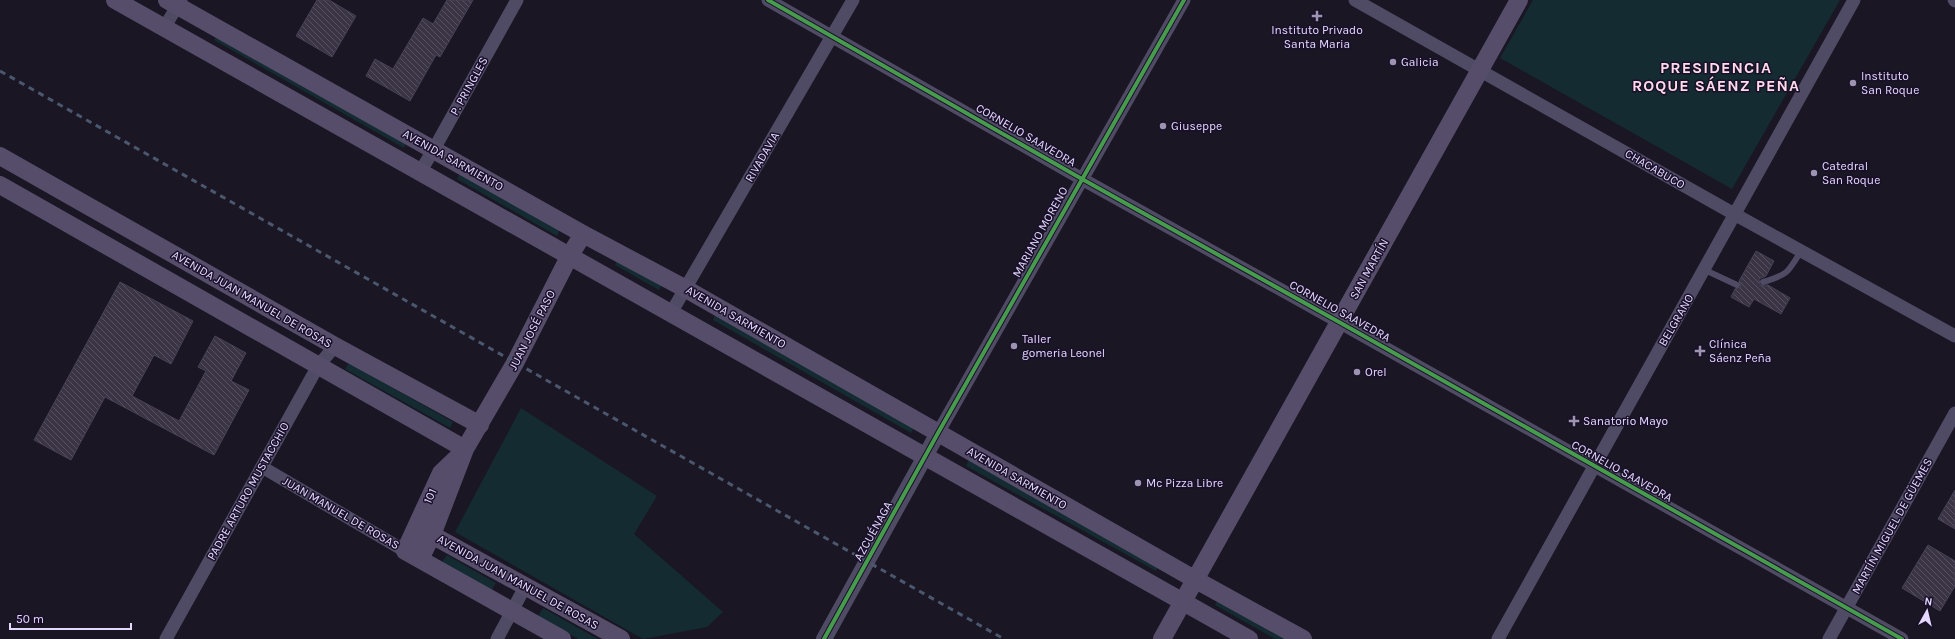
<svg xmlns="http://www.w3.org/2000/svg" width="1955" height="639" viewBox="0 0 1955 639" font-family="Karla,sans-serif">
	<defs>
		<pattern id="building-back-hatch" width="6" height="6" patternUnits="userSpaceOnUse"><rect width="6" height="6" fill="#3a3445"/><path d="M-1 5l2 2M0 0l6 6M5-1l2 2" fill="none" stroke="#565161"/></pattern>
	</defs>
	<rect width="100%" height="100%" fill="#1a1623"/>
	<path fill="#142b31" d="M1533,0H1840L1732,189L1500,58Z
		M218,34L407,142L404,148L214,40Z
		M460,173L560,230L557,236L457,179Z
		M618,259L662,284L659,290L615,265Z
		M715,315L914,428L911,433L713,320Z
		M349,363L453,422L450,428L345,369Z
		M521,408L657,496L634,534L723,612L707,627L643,639L455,532Z
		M969,459L1159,565L1156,571L966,466Z
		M447,555L496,583L491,591L442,562Z
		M1219,598L1291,639H1275L1215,605Z
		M543,608L598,639H578L538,616Z"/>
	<path fill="url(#building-back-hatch)" stroke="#484157" d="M317,0H329L356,16L332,57L296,36Z
		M447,0H473L440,57L436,55L410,101L366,76L375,59L393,69L423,18L433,24Z
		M1756,251L1774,261L1766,276L1759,279L1760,285H1768L1790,298L1781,314L1754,299L1749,307L1731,297L1735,289L1741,287L1739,281Z
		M120,282L193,321L171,364L154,355L132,396L179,421L206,371L198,367L215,336L246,353L231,381L249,390L214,455L105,397L71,460L34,440Z
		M1955,490V529L1938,519Z
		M1928,545L1955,561V586L1940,611L1902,588Z"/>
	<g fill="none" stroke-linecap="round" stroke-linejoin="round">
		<path stroke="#504b64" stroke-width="6" d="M1705,270L1737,285
			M1763,282C1787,275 1788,273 1801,251"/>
		<path stroke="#504b64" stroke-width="13" d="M768,0L1082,179L1339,322L1902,639
			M1355,0L1736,215L1955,336
			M1954,0L1955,1
			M164,28L181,0
			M420,172L434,149L517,0
			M671,313L853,0
			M938,433L1184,0
			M262,467L405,551
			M166,639L318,366L335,346
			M497,639L526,585
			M1498,639C1615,425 1737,214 1854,0
			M1829,639L1955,413"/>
		<path stroke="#504b64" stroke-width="16" d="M824,639L938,433"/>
		<path stroke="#564d6a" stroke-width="18" d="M115,0L1249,639
			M167,0L583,234L686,289L1196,580L1303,639
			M0,156L335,346L480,425
			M0,185L465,449
			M462,453L441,473L405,551L562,639
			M432,535L621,639
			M420,559L432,535L465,449L515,363L569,257L583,234
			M1162,639L1519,0"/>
		<path stroke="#4a576e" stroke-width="3" stroke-dasharray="6 5" stroke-linecap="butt" d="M0,71L1004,639"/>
		<defs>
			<path id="cycleway" d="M768,0L1082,179L1339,322L1902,639
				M824,639L938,433L1184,0"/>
		</defs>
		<use href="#cycleway" stroke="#191029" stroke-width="6"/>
		<use href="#cycleway" stroke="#469c4c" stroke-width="4"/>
	</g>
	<g fill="#9d94b2" stroke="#191029" stroke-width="1.5">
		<path d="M1315 10h4v4h4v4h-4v4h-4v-4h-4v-4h4z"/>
		<circle cx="1393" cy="62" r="4"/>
		<circle cx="1853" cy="83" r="4"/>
		<circle cx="1163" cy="126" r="4"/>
		<circle cx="1814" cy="173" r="4"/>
		<circle cx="1014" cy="346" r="4"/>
		<path d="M1698 345h4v4h4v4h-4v4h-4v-4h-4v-4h4z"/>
		<circle cx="1357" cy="372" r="4"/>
		<path d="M1572 415h4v4h4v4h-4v4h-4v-4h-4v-4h4z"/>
		<circle cx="1138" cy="483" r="4"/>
	</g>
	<g text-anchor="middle" stroke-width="3" stroke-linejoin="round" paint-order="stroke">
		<g font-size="12" fill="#e4d8ff" stroke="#191029" text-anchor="start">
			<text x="1317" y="34" text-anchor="middle">Instituto Privado<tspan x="1317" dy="14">Santa Maria</tspan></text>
			<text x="1401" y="66">Galicia</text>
			<text x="1861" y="80">Instituto<tspan x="1861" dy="14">San Roque</tspan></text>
			<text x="1171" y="130">Giuseppe</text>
			<text x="1822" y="170">Catedral<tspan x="1822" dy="14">San Roque</tspan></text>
			<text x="1022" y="343">Taller<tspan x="1022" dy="14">gomeria Leonel</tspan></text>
			<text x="1709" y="348">Clínica<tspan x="1709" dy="14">Sáenz Peña</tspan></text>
			<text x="1365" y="376">Orel</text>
			<text x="1583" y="425">Sanatorio Mayo</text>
			<text x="1146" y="487">Mc Pizza Libre</text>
		</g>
		<g font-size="12" fill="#e4d8ff" stroke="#191029">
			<text transform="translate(469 86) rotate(-61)" y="4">P. PRINGLES</text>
			<text transform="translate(1026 135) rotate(30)" y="4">CORNELIO SAAVEDRA</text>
			<text transform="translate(762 157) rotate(-60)" y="4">RIVADAVIA</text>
			<text transform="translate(453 160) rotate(29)" y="4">AVENIDA SARMIENTO</text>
			<text transform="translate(1655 169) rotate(30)" y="4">CHACABUCO</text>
			<text transform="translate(1040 232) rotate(-61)" y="4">MARIANO MORENO</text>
			<text transform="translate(1369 269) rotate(-61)" y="4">SAN MARTÍN</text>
			<text transform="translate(252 299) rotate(30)" y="4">AVENIDA JUAN MANUEL DE ROSAS</text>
			<text transform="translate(1340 311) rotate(29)" y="4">CORNELIO SAAVEDRA</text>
			<text transform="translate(736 317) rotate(30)" y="4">AVENIDA SARMIENTO</text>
			<text transform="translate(1676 320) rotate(-60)" y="4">BELGRANO</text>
			<text transform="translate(532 330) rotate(-63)" y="4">JUAN JOSÉ PASO</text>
			<text transform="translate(1622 471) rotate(29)" y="4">CORNELIO SAAVEDRA</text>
			<text transform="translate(1017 478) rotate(30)" y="4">AVENIDA SARMIENTO</text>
			<text transform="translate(248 491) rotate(-61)" y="4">PADRE ARTURO MUSTACCHIO</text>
			<text transform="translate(430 496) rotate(-65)" y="4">101</text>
			<text transform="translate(341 513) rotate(30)" y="4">JUAN MANUEL DE ROSAS</text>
			<text transform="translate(1892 526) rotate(-61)" y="4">MARTÍN MIGUEL DE GÜEMES</text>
			<text transform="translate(873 531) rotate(-61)" y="4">AZCUÉNAGA</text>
			<text transform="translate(518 582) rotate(29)" y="4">AVENIDA JUAN MANUEL DE ROSAS</text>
		</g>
		<g font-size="16" font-weight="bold" letter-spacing="1" fill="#ffdaea" stroke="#191029">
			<text x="1716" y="73">PRESIDENCIA<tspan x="1716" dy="18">ROQUE SÁENZ PEÑA</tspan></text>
		</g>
	</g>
	<g transform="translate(1927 611) rotate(8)" stroke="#191029" stroke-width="3" paint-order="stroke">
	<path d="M0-3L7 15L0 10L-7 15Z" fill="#e4d8ff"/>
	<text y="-6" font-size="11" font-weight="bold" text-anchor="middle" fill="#e4d8ff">N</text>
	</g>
	<path d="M10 623v6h121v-6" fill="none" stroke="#e4d8ff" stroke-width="2"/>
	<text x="16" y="623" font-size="12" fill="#e4d8ff" stroke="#191029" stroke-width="3" paint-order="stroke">50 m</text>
</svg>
